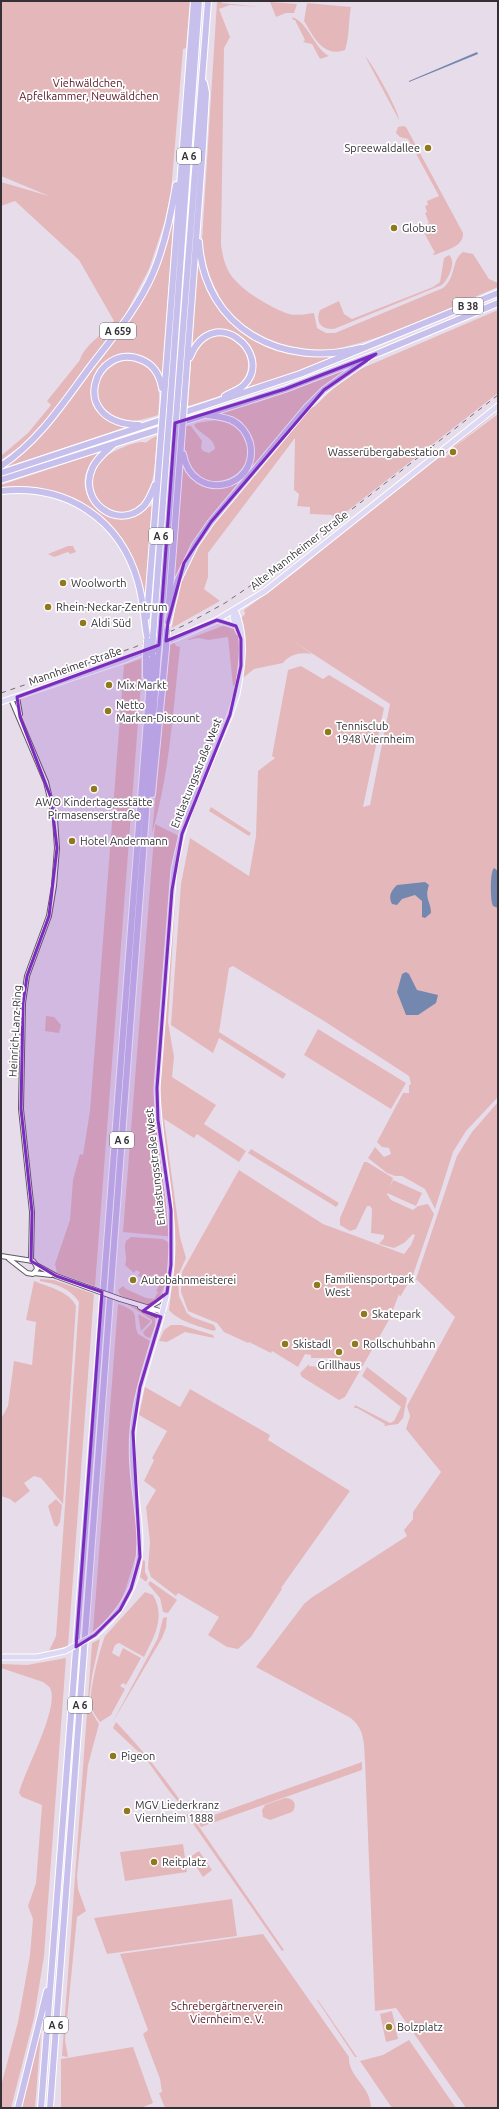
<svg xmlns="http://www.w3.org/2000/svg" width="499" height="2109" viewBox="0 0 499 2109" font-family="Ubuntu,sans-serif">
	<rect width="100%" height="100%" fill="#e7ddea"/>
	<path fill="#e4b8bb" d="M1,1H190L186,48L183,49L171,192L164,224L149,269L123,319L46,420L25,443L1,460V456L28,433L51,405L47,401L80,360C84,345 104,334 114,321L79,260L15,201L1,206V182L49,196L1,176Z
		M217,1H222V3L261,7L230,5L219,9L230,37L224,48L221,244C222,253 224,262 228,270C236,288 271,308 289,314C297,316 306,314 314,313L317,328L326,333H335L443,288C457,276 451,260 463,252L473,254L489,279L498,283V287C441,311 385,341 324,351L329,360L244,390C256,377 258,360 248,346L245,350C260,390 216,397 188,406L198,256L210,291L225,306C212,285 204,264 202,240Z
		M270,2L297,4L294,13H286L276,17Z
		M307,3L351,7C348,22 350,35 345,50C323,58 314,37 304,21Z
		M292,17C309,23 313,47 329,56L320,59L312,44L303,42L305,40L295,20H293Z
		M365,56C371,61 400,113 399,120Z
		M403,126L406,127L463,233C464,247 446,250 435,255L432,254L435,253L421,227L429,223L425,213L427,212L425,206L428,205L427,201L439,196L408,139L400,137L396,133L398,127Z
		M175,202L162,377C158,372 157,365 150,360C102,327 60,415 126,427L1,469L29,447L150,285Z
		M449,255C457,262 448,280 442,285L334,329C321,330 315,322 320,310L339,301L344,314L352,319L433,287L440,282L444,258Z
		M498,310V393L336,520L332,515L310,514V507L297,506L299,494L294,490L295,438L208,553V577L204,589L220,601L172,628L176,600L186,557L174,585L182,464L194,479L222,487L248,469L247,432L217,414L291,390L353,367L307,407H314L337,385L358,370Z
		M127,360C160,363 161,389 158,415C145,419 132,423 118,420C115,418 111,415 108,412C85,394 103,364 127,360Z
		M498,409V411L444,455L445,458L450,453L453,456L457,453L453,448L498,414V1097L466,1131L453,1152L435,1209L425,1189L402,1176H395L387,1173L368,1158L375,1147L384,1157L391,1154L389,1148L382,1147L377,1142L403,1093H409V1085L411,1084L409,1076L324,1021L233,966L229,968L219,1032L286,1074L283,1079L219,1038L213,1053L171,1025L181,884L190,838L249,876L256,836L258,771L275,758L272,756L288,670L301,666L323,679L329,675L384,708L363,807L370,805L390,704L293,641L312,654C301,652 290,654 283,663L254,669L233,686L228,637L208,640L199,638L186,640L225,625L233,628L236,632L243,631L241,618L245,614L244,610L298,570L375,506Z
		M216,420C227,421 238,426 244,436C267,478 191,506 185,450C184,441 186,435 186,426H191L202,441L201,448L203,451L209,453L215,449C215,438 199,434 194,425L197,423Z
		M157,436C155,454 156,474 149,491C129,540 65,492 103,459C110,452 132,442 142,442C144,442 144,443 147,442C149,440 152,438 157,436Z
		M104,451C98,455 92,460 89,466C75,490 96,519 121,519C134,519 146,506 152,506L145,605L135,567L93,511L68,497L1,489V485Z
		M68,546H73L76,552L70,554L68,552L54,557L48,554Z
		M174,642L176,646L180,647C173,709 170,773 152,833L170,644Z
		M141,659V683L95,1286L57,1273L55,1264L70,1220L73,1180L80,1154L83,1155L90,1111L124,665Z
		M211,807L251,833L249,836L209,811Z
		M155,824L179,836L168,1022L174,1057L172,1077L216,1105L204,1124L246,1151L239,1162L197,1134L194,1138L164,1119L180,1237L186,1258L178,1276L179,1296L187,1313L192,1317L214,1325L216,1329L214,1331C200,1327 178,1321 169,1310L174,1269L175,1237L123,1232Z
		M46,1016L54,1017L61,1025L59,1033L45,1031Z
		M318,1029L406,1083L391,1109L304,1055Z
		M498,1102V2108H466L396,2008L375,2011L365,1761C364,1743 365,1728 349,1717L256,1667L304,1604L311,1598L407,1536L404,1530L413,1519V1512L441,1472L406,1429L410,1416L407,1406L455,1317L416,1279L457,1156L472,1132Z
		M251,1149L339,1203L336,1207L248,1153Z
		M364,1162H367L393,1178L387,1194L391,1200L413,1210L418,1206L428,1204L434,1214L413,1275L400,1297L399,1294L390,1318L345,1397L339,1400L302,1377L300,1373L309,1364V1366L352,1370L353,1362L328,1358H311V1355L305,1354L298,1367L272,1351L271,1353L249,1342L248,1343L224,1332L217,1323L188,1311L181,1292L182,1272L239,1170L323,1224L404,1254L411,1245L415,1235L413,1234L404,1243L394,1248L379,1244L384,1238V1235L371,1233L372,1209L370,1206H367L356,1229L350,1231L340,1225V1218Z
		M393,1180L422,1193L416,1206L387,1193Z
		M131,1237L163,1239L169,1243C169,1258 168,1301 149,1304C139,1305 128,1299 120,1295L118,1290L123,1286L126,1289L146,1298L154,1299L158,1292L156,1291L160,1284L138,1276L140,1272L136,1270L134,1273L125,1265C128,1256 123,1250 126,1241Z
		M40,1279L54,1280L94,1294L68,1646L49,1651L56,1636L79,1302C70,1288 56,1284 40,1281Z
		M34,1281C48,1287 69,1291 76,1306L63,1504L41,1478L34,1476L24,1483L30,1491L15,1503L10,1499L1,1496V1419L8,1406L14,1361L32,1365L36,1322L26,1320Z
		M118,1304C143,1313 131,1315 138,1334L150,1341L134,1399L129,1443L137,1539L136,1555L125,1591L116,1611L93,1632Z
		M127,1304L147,1312L155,1318V1327L150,1338L145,1336L143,1332L152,1323V1320Z
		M138,1314L151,1321L141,1331Z
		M171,1325H181L213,1335L214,1338L185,1332L167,1342L159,1341L164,1330Z
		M367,1367L407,1398L403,1418L398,1424L384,1426L385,1424L357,1408H354L355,1405L390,1423L394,1421L401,1407L362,1376Z
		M145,1387L180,1407L190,1389L270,1435L268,1440L350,1491L281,1588L282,1589L251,1637L238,1649L227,1647L208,1635L219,1617L178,1593L176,1596L151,1577L148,1568L150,1542L146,1507L156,1490L144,1481L154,1460L152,1458L167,1431L139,1415Z
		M56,1499L62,1505L60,1522L57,1527L54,1525L48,1506Z
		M143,1560L145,1561V1572L148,1578L146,1582L140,1577Z
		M150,1581L177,1600L168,1613L163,1612L160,1598L148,1584Z
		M145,1592L153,1595C166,1617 154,1637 144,1657L119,1643L115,1645L112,1653L119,1657L123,1648L141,1658L126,1685L123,1683L120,1686L125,1689L111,1715L100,1722C97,1718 92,1711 91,1706C88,1695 100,1648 105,1636Z
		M167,1617L166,1628L162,1638L111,1725L158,1638L163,1618Z
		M100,1639L92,1676L88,1706L99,1724L88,1765L77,1876L78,1889L86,1911L77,1917L65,2040L68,2057L62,2056L92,1643Z
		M66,1658L44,1956L34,2018L11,2108H1V2086L18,2022L30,1955L33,1919L28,1906L36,1883L42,1805L22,1797L19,1793C24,1771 60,1708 50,1688C48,1685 45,1684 43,1682L1,1668V1664L27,1665Z
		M116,1722C142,1749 165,1778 186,1809L185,1810L169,1791L146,1759L113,1728Z
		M362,1762V1770L201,1827L197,1821Z
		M285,1798C294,1798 298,1805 292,1812L270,1820L263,1817L262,1810L265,1805Z
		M187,1814L191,1815L284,1950L282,1951L189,1818H186Z
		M183,1844L187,1872L125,1881L120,1852Z
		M199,1851L212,1870L203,1877L190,1857Z
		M232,1899L237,1936L107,1954L94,1918Z
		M263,1934L349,2057C348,2077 371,2086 371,2108H165L159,2093L162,2092L160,2079L143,2034L148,2030L120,1954Z
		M317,2000H318L357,2057H355Z
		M392,2011L398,2039L386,2042L380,2014Z
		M42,2019L35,2108H20Z
		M409,2040L456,2108H392L360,2061L383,2055Z
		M133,2047L153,2103L141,2108H61V2059Z"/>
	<path fill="#7487af" d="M477,52L478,54L409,82V81Z
		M494,868L498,871V908L493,906C490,901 490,871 494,868Z
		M425,882L429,885C424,899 431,901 431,913L425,918L422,917V901L415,895L402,899L397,905L392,904C388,896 391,891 397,885Z
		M406,972L409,974L417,990L438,995L436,1003L418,1015H406L397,992L402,974Z"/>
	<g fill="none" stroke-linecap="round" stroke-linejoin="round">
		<defs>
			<path id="minor" d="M17,697L20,714
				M11,699L46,782L55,819L57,848L54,886L49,916L27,976L23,1003L21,1109L32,1212L31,1261
				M1,1256L33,1261L36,1265L37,1269L33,1274L27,1273L9,1259
				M36,1265L56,1276L92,1289
				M34,1273L51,1275
				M120,1299L163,1312
				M140,1307L161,1317
				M149,1307L158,1302L167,1294"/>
			<path id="major" d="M234,610L233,618L239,632
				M217,620L236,626
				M165,643L217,620L265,591L498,406
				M1,702L125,660L148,650
				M95,1635C171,1570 126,1511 133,1430C138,1373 166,1322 171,1266C176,1206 158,1148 157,1088L174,869L182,834L190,809L230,715L237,694C242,668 247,635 235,610
				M1,1657H37L65,1651"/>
			<path id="highway" d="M199,242C204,329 283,369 361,348
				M190,357C213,301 275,354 244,385C239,390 232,392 225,396
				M184,404L203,145L206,93L204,83
				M177,407L208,1
				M170,409L199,1
				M163,411L194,1
				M139,425C65,423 95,340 142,360C154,365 160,376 162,388
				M114,444C106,451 96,459 92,469C78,501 117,531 143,507C149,501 152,492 155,485
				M183,454C192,504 260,489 250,443C247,433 240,424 231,420C223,417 214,416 207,415
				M1,466C39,441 64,402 90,367C113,337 138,308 153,273C165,245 171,215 176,185
				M1,473L300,374L498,293
				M1,480L285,389L376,354L498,303
				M1,491C66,484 120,518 138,582C143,599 144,618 147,636
				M169,603L182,431
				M147,617L161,437
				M168,622L178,580L195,545L211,522L307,407L324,390L365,361
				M160,634L175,433
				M153,637L168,435
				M146,676V657
				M152,794L166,648
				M18,2108L47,1991
				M41,2108L152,654
				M50,2108L158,651"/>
		</defs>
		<use href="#minor" stroke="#625964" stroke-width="6"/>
		<use href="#major" stroke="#fff" stroke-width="7"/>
		<use href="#highway" stroke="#fff" stroke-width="8"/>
		<use href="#minor" stroke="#fff" stroke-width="4"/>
		<use href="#major" stroke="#ddd9f4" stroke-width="5"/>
		<use href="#highway" stroke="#c7c0ed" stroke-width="6"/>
		<path stroke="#716b74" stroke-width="1" stroke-dasharray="5 5" stroke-linecap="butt" d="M1,693L135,647L185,625L225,603L278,567L498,395"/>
		<defs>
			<path id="minor-bridge" d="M92,1289L120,1299"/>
			<path id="major-bridge" d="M65,1651L95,1635"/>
			<path id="highway-bridge" d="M182,431L184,404
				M175,433L177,407
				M168,435L170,409
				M161,437L163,411
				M166,648L167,631
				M158,651L160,634
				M152,654L153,637
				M146,657L147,640"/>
		</defs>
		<use href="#minor-bridge" stroke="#625964" stroke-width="6" stroke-linecap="butt"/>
		<use href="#major-bridge" stroke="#fff" stroke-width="7" stroke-linecap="butt"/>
		<use href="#highway-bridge" stroke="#fff" stroke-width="8" stroke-linecap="butt"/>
		<use href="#minor-bridge" stroke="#fff" stroke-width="4"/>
		<use href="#major-bridge" stroke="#ddd9f4" stroke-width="5"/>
		<use href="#highway-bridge" stroke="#c7c0ed" stroke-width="6"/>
	</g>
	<path fill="#7b2cbf" fill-opacity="0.2" stroke="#7b2cbf" stroke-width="3" stroke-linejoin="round" d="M376,354L324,390L211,522L184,563L168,622L166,641L217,620L236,626L241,639V666L230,715L182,834L172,890L157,1088L158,1120L171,1210V1265L167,1293L143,1311L161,1317L140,1387L133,1432L140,1557L131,1589L120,1610L95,1635L76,1647L102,1292L56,1276L31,1261L32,1212L21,1109L23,1003L27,976L49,916L57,848L51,798L20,717L17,697L159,645L175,423L285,389Z"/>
	<g fill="#90781e" stroke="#fff" stroke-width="1.5">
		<circle cx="428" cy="148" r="4"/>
		<circle cx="394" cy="228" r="4"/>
		<circle cx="453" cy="452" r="4"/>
		<circle cx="63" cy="583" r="4"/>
		<circle cx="48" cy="607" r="4"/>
		<circle cx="83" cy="623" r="4"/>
		<circle cx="109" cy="685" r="4"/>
		<circle cx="108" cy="711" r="4"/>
		<circle cx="328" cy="732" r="4"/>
		<circle cx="94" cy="789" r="4"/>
		<circle cx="72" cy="841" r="4"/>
		<circle cx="133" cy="1280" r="4"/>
		<circle cx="317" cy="1285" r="4"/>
		<circle cx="364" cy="1314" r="4"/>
		<circle cx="285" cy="1344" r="4"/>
		<circle cx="355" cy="1344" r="4"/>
		<circle cx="339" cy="1352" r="4"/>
		<circle cx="113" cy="1756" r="4"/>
		<circle cx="127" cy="1811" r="4"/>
		<circle cx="154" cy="1862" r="4"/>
		<circle cx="389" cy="2027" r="4"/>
	</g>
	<g text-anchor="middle" stroke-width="3.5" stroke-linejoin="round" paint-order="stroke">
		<g fill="#fff" stroke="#716e72" stroke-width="1">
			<rect x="177" y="148" width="24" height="16" rx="3"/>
			<rect x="453" y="298" width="30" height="16" rx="3"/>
			<rect x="100" y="323" width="36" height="16" rx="3"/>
			<rect x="149" y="528" width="24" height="16" rx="3"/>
			<rect x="110" y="1132" width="24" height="16" rx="3"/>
			<rect x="68" y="1697" width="24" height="16" rx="3"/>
			<rect x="44" y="2017" width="24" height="16" rx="3"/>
		</g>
		<g font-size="10" font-weight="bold" fill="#343036">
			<text x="189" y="160">A 6</text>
			<text x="468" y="310">B 38</text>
			<text x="118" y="335">A 659</text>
			<text x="161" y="540">A 6</text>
			<text x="122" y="1144">A 6</text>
			<text x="80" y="1709">A 6</text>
			<text x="56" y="2029">A 6</text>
		</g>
		<g font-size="11" fill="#551522" stroke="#fff">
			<text x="89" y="87">Viehwäldchen,<tspan x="89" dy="13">Apfelkammer, Neuwäldchen</tspan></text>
			<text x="227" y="2010">Schrebergärtnerverein<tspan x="227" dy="13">Viernheim e. V.</tspan></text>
		</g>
		<g font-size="11" fill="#343036" stroke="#fff" text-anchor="start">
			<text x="420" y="152" text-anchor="end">Spreewaldallee</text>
			<text x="402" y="232">Globus</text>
			<text x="445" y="456" text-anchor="end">Wasserübergabestation</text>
			<text x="71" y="587">Woolworth</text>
			<text x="56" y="611">Rhein-Neckar-Zentrum</text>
			<text x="91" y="627">Aldi Süd</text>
			<text x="117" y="689">Mix Markt</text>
			<text x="116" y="709">Netto<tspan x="116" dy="13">Marken-Discount</tspan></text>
			<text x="336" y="730">Tennisclub<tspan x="336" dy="13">1948 Viernheim</tspan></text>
			<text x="94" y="806" text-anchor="middle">AWO Kindertagesstätte<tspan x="94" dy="13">Pirmasenserstraße</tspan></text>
			<text x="80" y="845">Hotel Andermann</text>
			<text x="325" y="1283">Familiensportpark<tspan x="325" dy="13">West</tspan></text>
			<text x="141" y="1284">Autobahnmeisterei</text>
			<text x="372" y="1318">Skatepark</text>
			<text x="293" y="1348">Skistadl</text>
			<text x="363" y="1348">Rollschuhbahn</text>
			<text x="339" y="1369" text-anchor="middle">Grillhaus</text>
			<text x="121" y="1760">Pigeon</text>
			<text x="135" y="1809">MGV Liederkranz<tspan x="135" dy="13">Viernheim 1888</tspan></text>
			<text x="162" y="1866">Reitplatz</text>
			<text x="397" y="2031">Bolzplatz</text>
		</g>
		<g font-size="11" fill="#343036" stroke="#fff">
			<text transform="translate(299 550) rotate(-38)" y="4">Alte Mannheimer Straße</text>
			<text transform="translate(75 666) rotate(-19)" y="4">Mannheimer Straße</text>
			<text transform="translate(196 773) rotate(-68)" y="4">Entlastungsstraße West</text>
			<text transform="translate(15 1031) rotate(-87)" y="4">Heinrich-Lanz-Ring</text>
			<text transform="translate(155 1167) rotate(-96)" y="4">Entlastungsstraße West</text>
		</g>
	</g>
	<rect width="499" height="2109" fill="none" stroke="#343036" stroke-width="4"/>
</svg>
